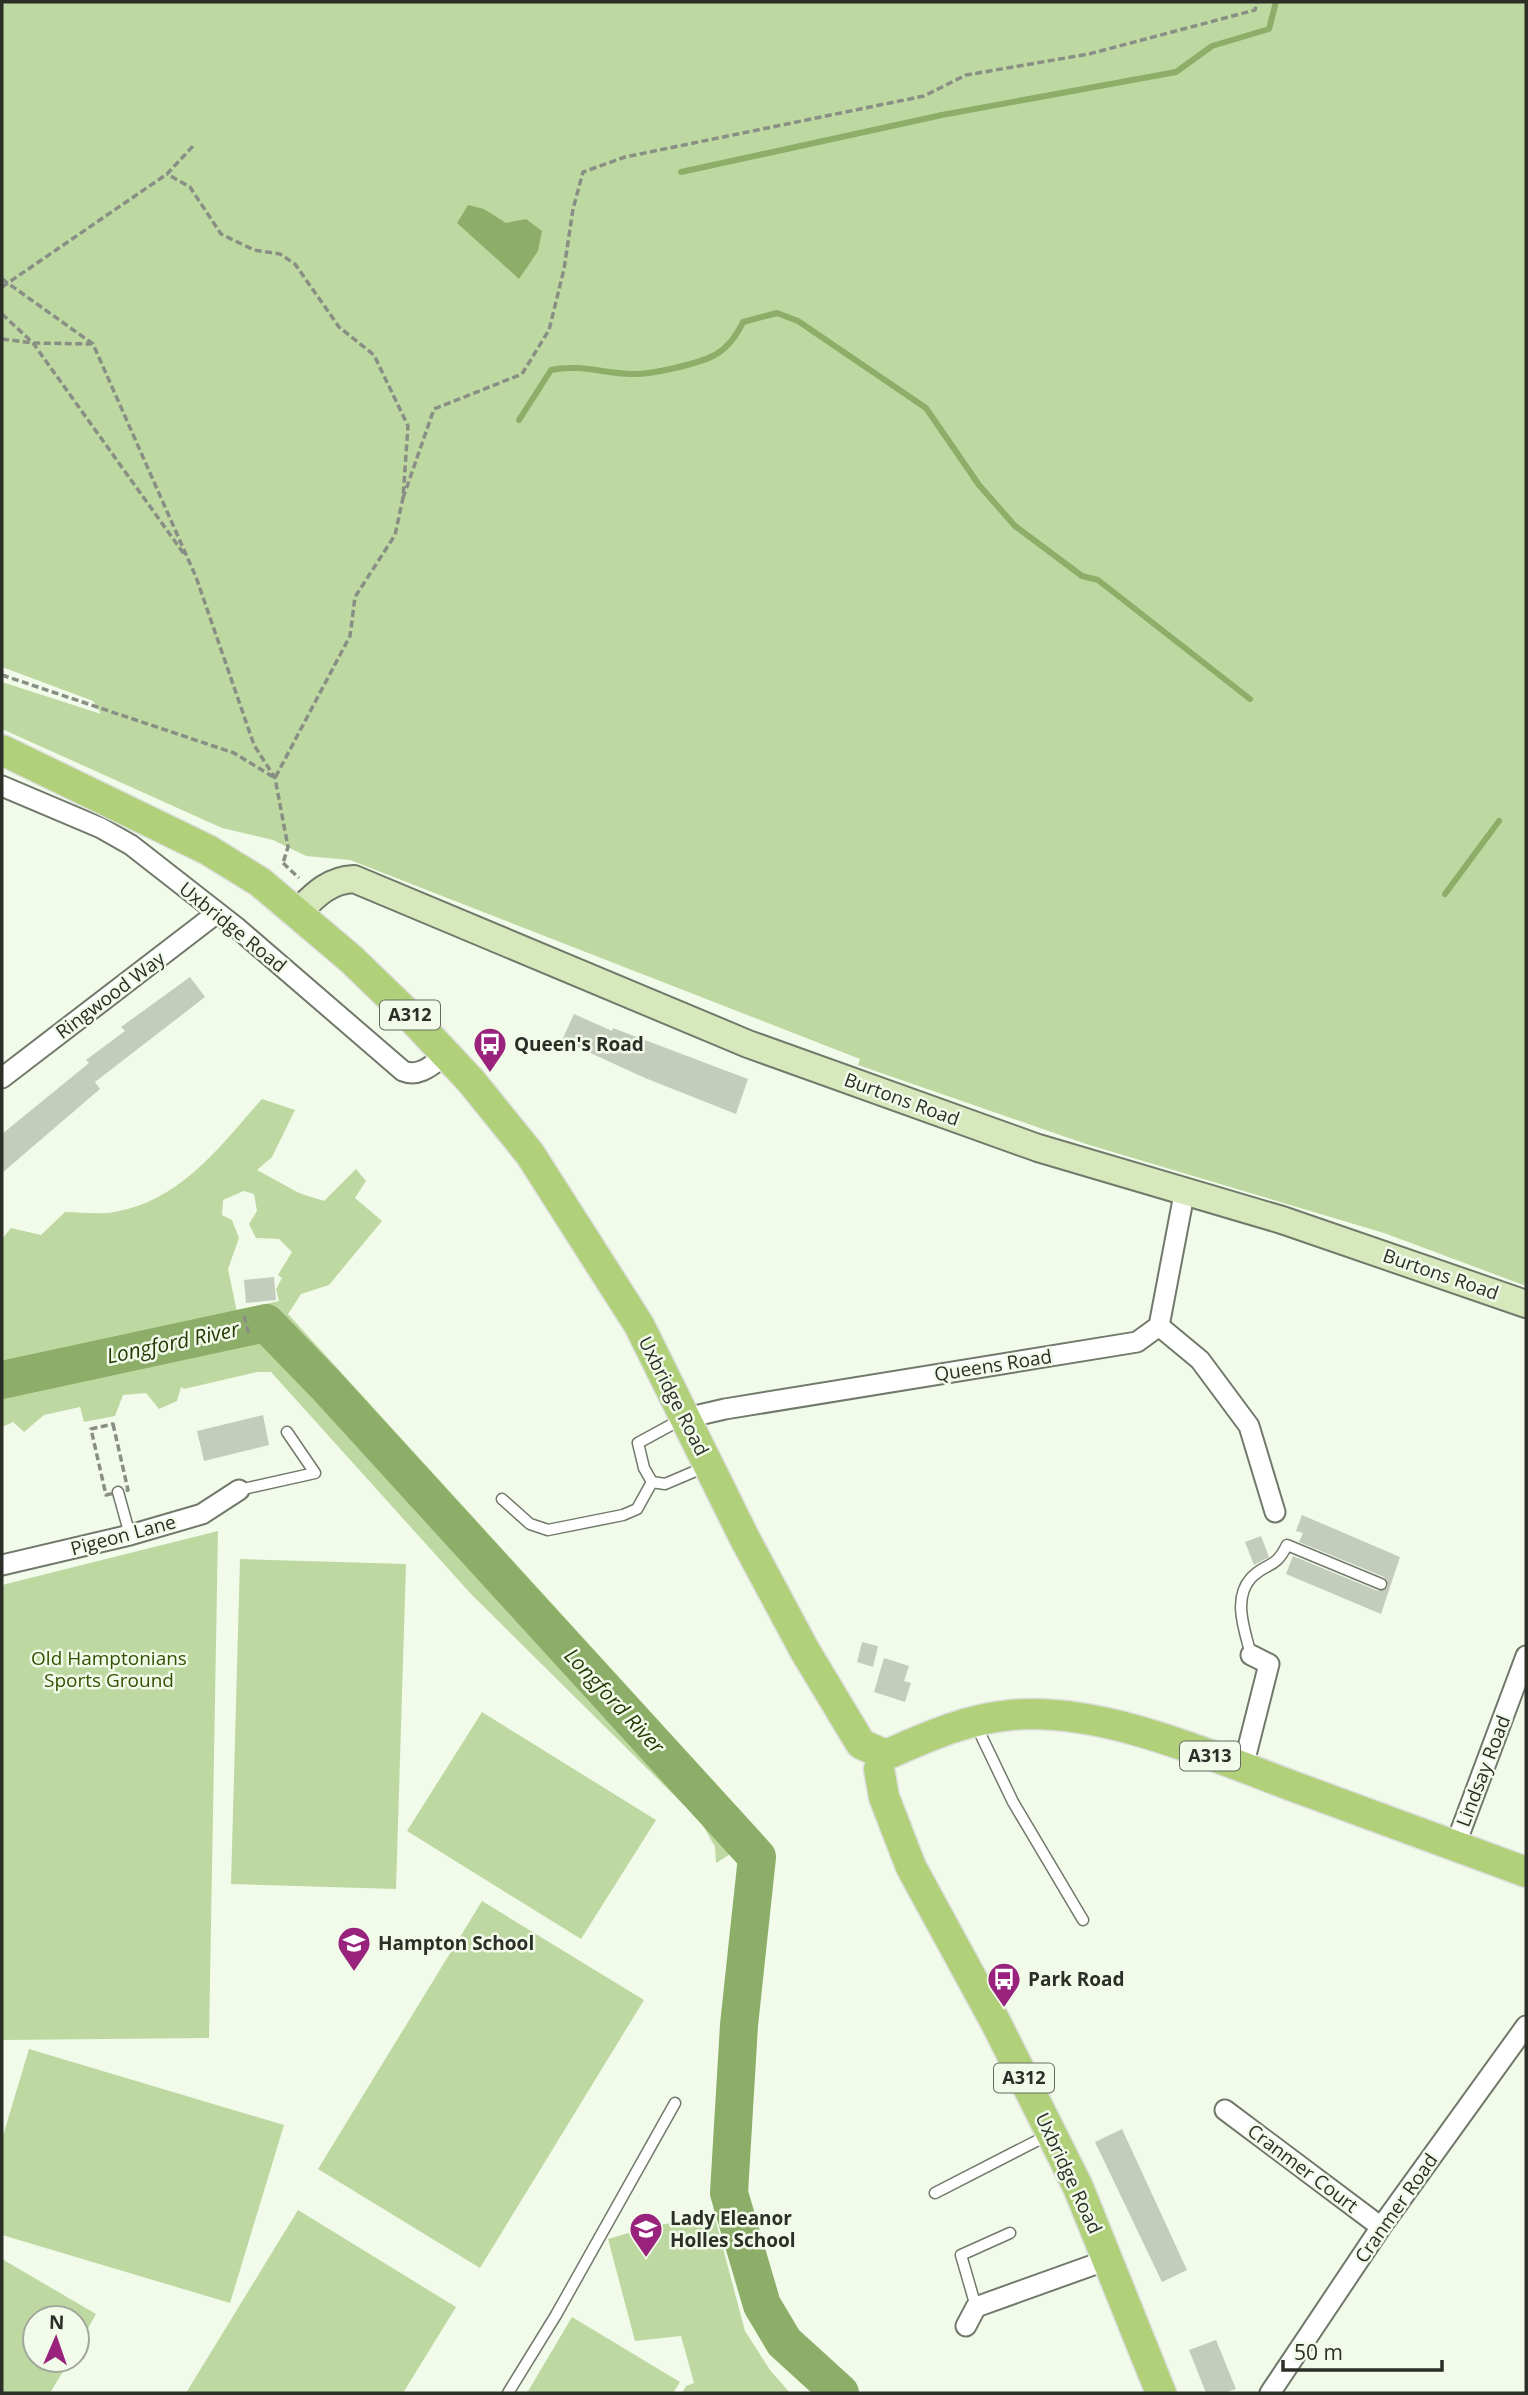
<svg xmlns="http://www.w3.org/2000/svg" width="1528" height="2395" viewBox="0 0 1528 2395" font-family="'Open Sans',sans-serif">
	<rect width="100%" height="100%" fill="#f2fbea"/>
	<path fill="#bed8a2" d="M2,2H1526V1286L1384,1233L1086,1144L858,1065L860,1059L350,860L306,856L273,840L222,828L2,729V682L101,714L93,701L2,667Z
		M262,1099L295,1110L272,1157L257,1170L299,1193L324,1201L356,1169L366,1181L355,1198L382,1221L329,1285L301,1294L288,1314L762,1834L716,1863L715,1847L701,1822L471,1594L271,1372H257L184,1389L181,1387L177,1401L159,1409L146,1393L123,1395L115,1416L84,1422L80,1407L44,1415L24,1432L13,1422L2,1427V1396L264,1331L287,1351L297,1344L263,1315L261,1305L279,1301L276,1289L282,1278L278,1275L292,1252L279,1239L256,1238L249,1224L257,1211L254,1194L244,1191L223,1200L222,1215L232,1220L239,1238L228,1269L238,1317C159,1329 80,1349 2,1368V1239L11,1228L41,1235L65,1212C81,1212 99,1215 114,1212C181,1201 220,1146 262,1099Z
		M218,1531L209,2038L2,2040V1585Z
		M240,1559L406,1564L396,1889L231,1884Z
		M482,1712L656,1820L581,1939L407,1831Z
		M482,1901L644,2000L480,2268L318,2169Z
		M29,2049L284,2125L230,2303L2,2235V2139Z
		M298,2210L456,2307L403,2393H186Z
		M715,2218L745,2331L770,2370L790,2393H682L686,2386L694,2383L681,2336L635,2341L608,2239L656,2225Z
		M2,2259L96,2314L77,2348V2318H35V2360H70L50,2393H2Z
		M572,2317L680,2382L673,2393H527Z"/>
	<path fill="#8dae68" d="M468,205L484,209L506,223L526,219L542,231L538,251L519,279L457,223Z"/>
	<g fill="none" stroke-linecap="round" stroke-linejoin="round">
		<path stroke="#8dae68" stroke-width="6" d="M681,172L942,115L1176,72L1212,46L1269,29L1276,2
			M519,420L551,370C579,364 603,373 631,374C650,375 698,364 715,355C727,348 737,335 743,322L777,313L798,321L926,408L979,485L1015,526L1082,576L1098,580L1250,699
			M1445,894L1499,821"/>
		<path stroke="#8dae68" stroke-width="38" d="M2,1380L266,1323L326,1385L757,1857L739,2025L729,2193L762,2305L784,2342L840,2393"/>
	</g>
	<path fill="#c4ccbc" d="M190,977L205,997L95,1082L100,1089L2,1173V1134L89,1063L86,1060L125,1031L121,1027Z
		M574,1014L612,1031L613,1028L748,1079L736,1114L645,1078L562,1040Z
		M274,1277L276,1300L246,1303L244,1280Z
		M263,1415L269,1445L204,1461L197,1431Z
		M1302,1515L1400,1557L1381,1614L1286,1574L1293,1556L1378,1591L1388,1586L1384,1577L1299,1542L1303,1533L1296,1531Z
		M1261,1536L1269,1557L1254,1565L1245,1542Z
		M862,1642L878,1646L873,1667L857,1662Z
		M884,1658L909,1666L904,1681L911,1683L905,1702L874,1692Z
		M1122,2129L1187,2270L1162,2282L1095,2142Z
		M1216,2340L1236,2389L1224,2393H1206L1189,2350Z"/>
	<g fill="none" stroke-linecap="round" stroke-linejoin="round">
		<defs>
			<path id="lane" d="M682,1419L638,1443L644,1468L652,1482L665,1484L705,1467
				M239,1490L315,1473L287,1432
				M118,1492L130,1535
				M502,1499L530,1524L548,1530L623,1515L637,1509L652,1482
				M1251,1655C1245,1631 1232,1599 1251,1578C1266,1562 1275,1570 1287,1545L1381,1584
				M976,1725L1013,1802L1083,1920
				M935,2193L1050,2134
				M976,2307L961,2255L1010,2233
				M508,2393L556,2315L675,2103"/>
			<path id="street" d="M2,786L101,828L131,845L236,927L403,1071C420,1078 433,1064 447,1054
				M2,1078L217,913
				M1159,1326L1200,1360L1249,1426L1275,1512
				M686,1418L725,1409L1137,1342L1159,1326L1185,1189
				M2,1565L130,1535L202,1514L239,1490
				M1243,1767L1269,1664L1251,1655
				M1455,1846L1526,1656
				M1225,2110L1381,2227
				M966,2326L976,2307L1107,2260
				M1270,2393L1381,2227L1526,2026"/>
			<path id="secondary" d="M298,912C315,895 329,880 354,879L748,1044L1038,1148L1282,1220L1526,1304"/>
			<path id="primary" d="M2,750L208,850L260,882L351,959L409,1015L471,1081L530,1154L639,1325L745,1539L805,1651L861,1744L886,1755
				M886,1755C927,1737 966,1719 1011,1715C1100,1707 1205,1753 1287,1784C1367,1813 1446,1843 1526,1872
				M879,1769L884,1797L911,1867L996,2023L1078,2187L1161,2393"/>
		</defs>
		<use href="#lane" stroke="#71796a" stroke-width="13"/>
		<use href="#street" stroke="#71796a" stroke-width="23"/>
		<use href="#secondary" stroke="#71796a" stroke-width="30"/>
		<use href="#primary" stroke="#dddedd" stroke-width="33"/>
		<path stroke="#898f84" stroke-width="3.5" stroke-dasharray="7 3.5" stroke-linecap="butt" d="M2,279L93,344L196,577L254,745L275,778L288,847L283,863
			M2,287L167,174L194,145
			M2,314L33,343L184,554
			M2,339L33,343L91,344
			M403,498L434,409L522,374L549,330L564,269L573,209L583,172L625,157L924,96L966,75L1089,54L1255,10L1257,2
			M2,675L234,753L275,778L350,636L355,597L395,535L403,498L408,426L374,355L339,327L295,264L280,254L254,250L221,234L190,187L167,174
			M283,863L299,878
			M244,1316L249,1335
			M113,1424L128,1490L106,1495L91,1429Z"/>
		<use href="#lane" stroke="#fff" stroke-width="10"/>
		<use href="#street" stroke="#fff" stroke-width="19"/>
		<use href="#secondary" stroke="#d7e8bc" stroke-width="26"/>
		<use href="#primary" stroke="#b0d179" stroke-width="30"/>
	</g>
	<defs>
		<symbol id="bus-pin" viewBox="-11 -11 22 30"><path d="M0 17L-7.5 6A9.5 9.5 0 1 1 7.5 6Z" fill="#99227d" stroke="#f2fbea"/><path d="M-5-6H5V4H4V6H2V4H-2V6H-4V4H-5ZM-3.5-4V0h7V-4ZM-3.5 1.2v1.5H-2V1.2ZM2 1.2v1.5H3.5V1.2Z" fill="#fff"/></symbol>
		<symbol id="school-pin" viewBox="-11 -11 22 30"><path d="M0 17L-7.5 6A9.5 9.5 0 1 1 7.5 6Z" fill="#99227d" stroke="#f2fbea"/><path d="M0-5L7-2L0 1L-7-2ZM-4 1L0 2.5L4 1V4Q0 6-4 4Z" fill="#fff"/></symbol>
	</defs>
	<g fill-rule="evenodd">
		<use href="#bus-pin" x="471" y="1025" width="38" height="52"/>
		<use href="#school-pin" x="335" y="1924" width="38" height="52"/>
		<use href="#bus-pin" x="985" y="1960" width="38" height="52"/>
		<use href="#school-pin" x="627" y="2210" width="38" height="52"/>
	</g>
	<g text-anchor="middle" stroke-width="5" stroke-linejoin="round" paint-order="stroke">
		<g fill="#f2fbea" stroke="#676c62" stroke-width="2">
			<rect x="380" y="1000.5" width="60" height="29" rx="5"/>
			<rect x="1180" y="1741.5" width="60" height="29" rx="5"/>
			<rect x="994" y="2063.5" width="60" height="29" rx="5"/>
		</g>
		<g font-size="18" font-weight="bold" fill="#2b2f28">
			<text x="410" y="1021">A312</text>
			<text x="1210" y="1762">A313</text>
			<text x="1024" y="2084">A312</text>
		</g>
		<g font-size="19" fill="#2b2f28" stroke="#f2fbea">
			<text transform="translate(233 927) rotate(39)" y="7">Uxbridge Road</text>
			<text transform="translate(110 995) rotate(-37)" y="7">Ringwood Way</text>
			<text transform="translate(902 1099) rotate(20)" y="7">Burtons Road</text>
			<text transform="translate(1441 1274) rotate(19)" y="7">Burtons Road</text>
			<text transform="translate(993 1365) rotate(-9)" y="7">Queens Road</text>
			<text transform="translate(674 1396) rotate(63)" y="7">Uxbridge Road</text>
			<text transform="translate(123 1535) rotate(-15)" y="7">Pigeon Lane</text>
			<text transform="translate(1483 1771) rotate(-69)" y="7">Lindsay Road</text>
			<text transform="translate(1303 2168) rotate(37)" y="7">Cranmer Court</text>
			<text transform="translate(1069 2173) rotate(65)" y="7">Uxbridge Road</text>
			<text transform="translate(1396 2208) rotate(-55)" y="7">Cranmer Road</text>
		</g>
		<g font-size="19" font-weight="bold" fill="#2b2f28" stroke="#f2fbea" text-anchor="start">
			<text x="514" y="1051">Queen's Road</text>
			<text x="378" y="1950">Hampton School</text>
			<text x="1028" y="1986">Park Road</text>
			<text x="670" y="2225">Lady Eleanor<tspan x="670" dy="22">Holles School</tspan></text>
		</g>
		<g font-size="19" fill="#335000" stroke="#f2fbea">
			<text x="109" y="1665">Old Hamptonians<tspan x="109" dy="22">Sports Ground</tspan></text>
		</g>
		<g font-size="21" font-style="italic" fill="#253a05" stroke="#f2fbea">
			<text transform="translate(173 1343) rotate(-12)" y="7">Longford River</text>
			<text transform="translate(614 1701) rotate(47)" y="7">Longford River</text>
		</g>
	</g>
	<rect width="1528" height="2395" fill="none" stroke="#2b2f28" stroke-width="7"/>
	<g transform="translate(56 2339) rotate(2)"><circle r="33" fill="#f2fbea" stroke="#a2a99c" stroke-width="2"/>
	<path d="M0-5L12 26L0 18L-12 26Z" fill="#99227d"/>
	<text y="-10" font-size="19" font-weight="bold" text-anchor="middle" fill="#2b2f28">N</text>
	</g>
	<path d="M1283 2360v10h159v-10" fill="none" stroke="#2b2f28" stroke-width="3.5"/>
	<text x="1294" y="2360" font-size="21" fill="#2b2f28" stroke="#f2fbea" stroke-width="5" paint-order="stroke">50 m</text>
</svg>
